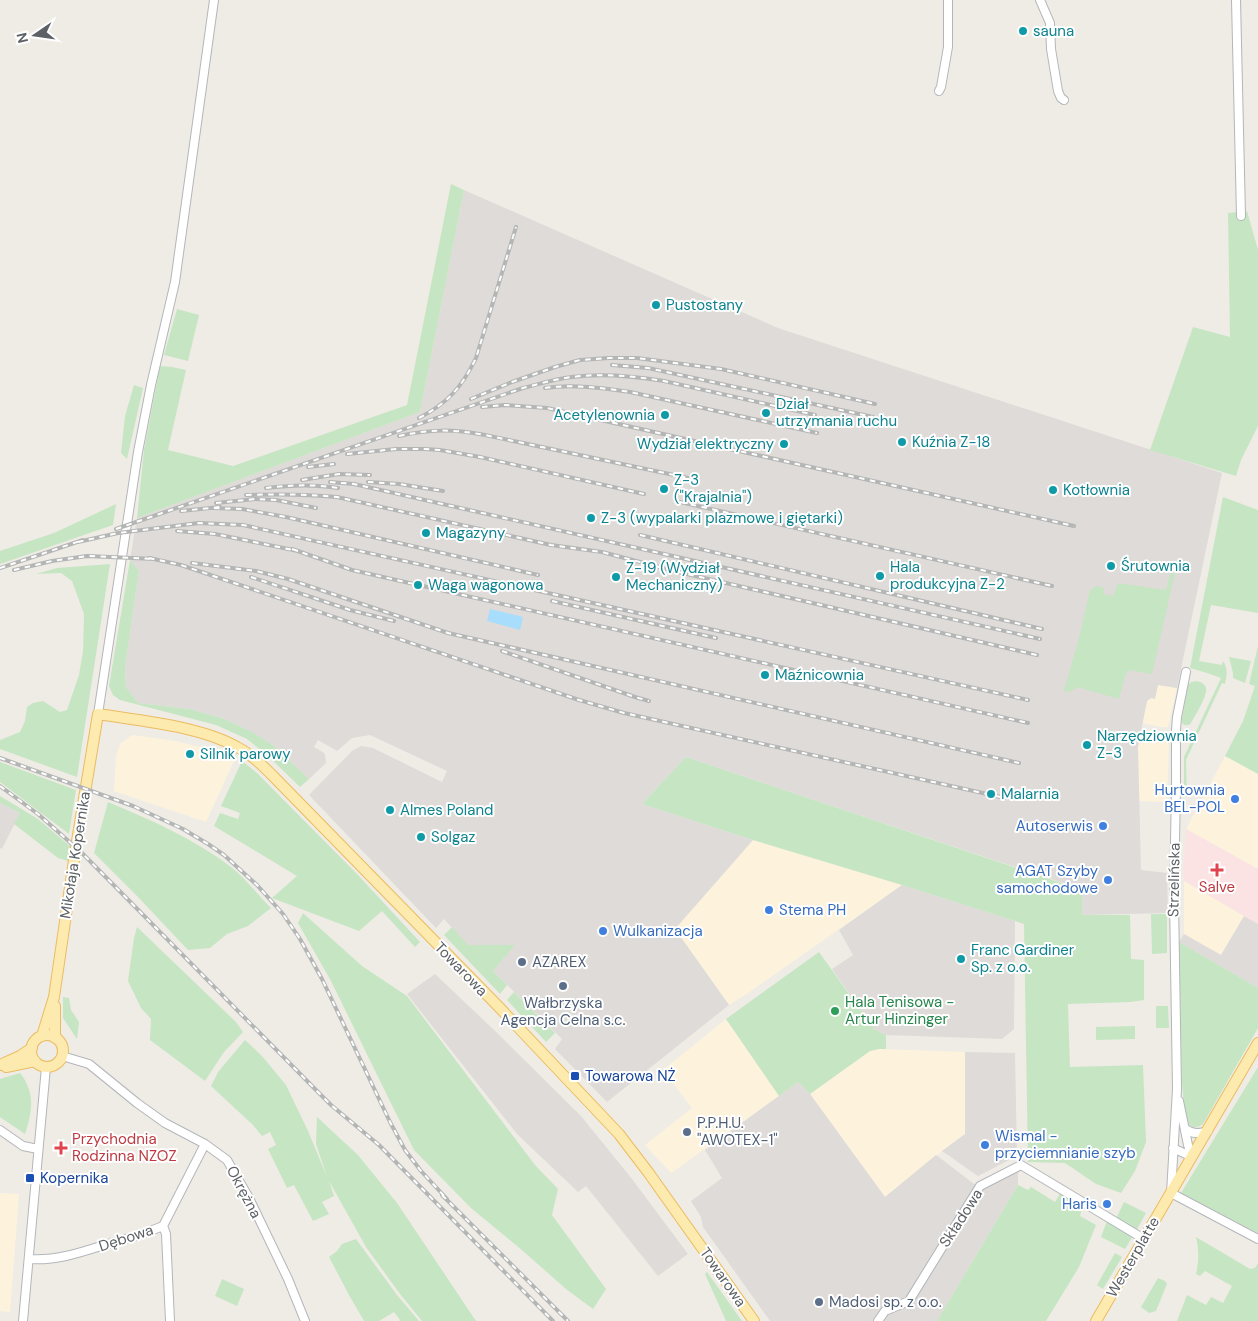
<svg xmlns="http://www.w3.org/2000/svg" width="1258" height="1321" viewBox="0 0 1258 1321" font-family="'DM Sans',sans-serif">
	<rect width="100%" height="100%" fill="#efece6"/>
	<path fill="#fdf3dd" d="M1158,685L1177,688L1168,727H1161L1142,723L1147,701L1151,698Z
		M1141,729L1164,732V736L1167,738L1169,745L1167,800L1163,802L1139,801L1138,747Z
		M132,735L175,741L209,749L234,761L206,822L114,791L116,757L120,744Z
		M1225,756L1258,774V869L1186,829Z
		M753,840L902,885L748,993L729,1005L675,929Z
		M1184,881L1244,916L1221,955L1184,934Z
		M726,1019L779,1096L671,1173L645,1145L692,1108L663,1070Z
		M879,1049L965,1052V1134L942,1151L885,1197L810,1094L870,1051Z
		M0,1193L19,1194L10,1312L0,1311Z"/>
	<path fill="#dedbd8" d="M464,190L778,328L1222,473L1177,688L1158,685L1155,699L1151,698L1147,701L1138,747L1141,870L1167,873L1168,913L1082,915L1081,889L686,757L642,804L753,840L675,929L729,1005L607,1102L555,1049L562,1039L493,971L515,945H468L444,919L436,928L309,795L352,751L361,746L373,748L442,782L447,771L370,735L352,738L337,751L318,740L314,747L321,751L325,754L326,763L309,779L274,746L251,732L222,718L189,709L138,703L126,687L125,667L139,571L130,560L137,518L420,412Z
		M0,803L20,813L2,849L0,848Z
		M902,885L1015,921L1014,1029L1002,1039L886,1035L874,1029L832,969L853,955L839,930Z
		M1244,916L1258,924V988L1179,942L1184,934L1221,955Z
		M435,974L492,1028L581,1116L632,1179L688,1254L658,1276L586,1186L578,1192L517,1134L407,994Z
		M965,1052L1015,1053L1017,1156L978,1176L942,1151L965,1134Z
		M798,1082L810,1094L885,1197L936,1155L982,1190L1018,1171V1185L937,1321H770L703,1227L701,1217L691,1201L722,1178L705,1150Z"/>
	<path fill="#fbe3e3" d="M1186,829L1258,869V924L1184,881L1183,874Z"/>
	<path fill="#c6e5c3" d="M451,184L464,190L420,412L137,518L144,450L160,366L172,367L186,370L168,450L233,466L407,405Z
		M1247,211L1258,250V426L1241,460L1236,476L1150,450L1193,327L1230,337L1228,213Z
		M177,309L199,315L188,361L164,355Z
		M134,385L143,388L127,459L121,453L125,416Z
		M1223,497L1258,510V613L1211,605L1199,661L1222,665L1223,661C1228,668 1227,675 1225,684L1222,683L1186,760L1187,797H1184V757L1221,678L1207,673L1190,668Z
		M116,504L113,525L0,564V551L54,533Z
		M130,560L139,571L125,667L126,687L138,703L189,709L222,718L252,732L274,746L309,779L300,787L268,756L247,739L216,725L120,700L113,695L109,686Z
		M110,564L77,777L0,749V740L20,732L25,721L27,707L33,703L43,701L60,712L67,710L79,675L83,651L84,614L72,581L61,573L36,574L57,568Z
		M1171,572H1175L1152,674L1129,670L1125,676L1119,699L1077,687L1070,692L1064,691L1080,634L1090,590L1096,586L1104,588V594L1113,596L1118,583L1166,590Z
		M1258,646V774L1225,756L1243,721L1255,686L1249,684Z
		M1229,657L1251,661L1245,683L1233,678V673Z
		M1197,681C1201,682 1205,684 1206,688C1208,695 1195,716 1191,723L1189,725H1184L1182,723V719L1188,685L1191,682Z
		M686,757L1082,890V915H1130L1131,959L1144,960V1000L1131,1002L1068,1004L1070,1067L1143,1065L1146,1142L1135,1171L1121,1193L1096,1184L1065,1163L1028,1162L1024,924L902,885L753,840L642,804Z
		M242,761L258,774L357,874L420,942L415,947L382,911L359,931L272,898L297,876L214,826L220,813L238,819L240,813L221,806Z
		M0,762L76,790L69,834L0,782Z
		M0,796L38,819L71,847L68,861L58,858L14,824L20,813L0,803Z
		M108,802C151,820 193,838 231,867C245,878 258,895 271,908L248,926L227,934L210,948L188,950L138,897L94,853Z
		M303,913L362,966L407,996L535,1165L558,1189L552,1215L606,1289L593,1309L566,1289L523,1251L471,1208L414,1150L331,981L298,923Z
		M1151,914H1167V953L1152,954Z
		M137,927L236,1022L243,1032L224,1052L205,1081L150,1040L151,1019L141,1008L128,981L134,938Z
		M452,927L468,945H515L493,971L507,985L500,994L444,935Z
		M1179,942L1258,988V1028L1203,1124C1197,1128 1195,1129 1189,1125L1184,1106L1182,1083Z
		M819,952L874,1029L886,1035V1049H879L870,1051L810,1094L798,1082L779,1096L726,1019Z
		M514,992L555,1033L546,1042L507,1000Z
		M63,997L69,998L71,1010L79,1022L77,1039L63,1018Z
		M1156,1006H1168L1169,1028H1156Z
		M1135,1026V1039L1096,1040V1027Z
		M245,1040L262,1056L286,1085L308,1131L327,1177L316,1144L317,1117L358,1155L397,1203L476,1321H422L400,1294L366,1247L329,1181L334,1196L322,1202L329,1214L313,1221L294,1185L287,1188L268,1149L276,1145L270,1132L262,1136L253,1125L211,1086L218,1072Z
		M1258,1067V1233L1181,1193Z
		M20,1073C36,1093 32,1112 25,1134L0,1117V1079Z
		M1018,1185L1028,1190L1031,1187L1055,1202L1061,1192L1083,1205L1080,1216L1096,1225L1079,1267L1046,1321H937Z
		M1124,1202L1146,1213L1136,1231L1116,1219Z
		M1107,1221L1133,1236L1125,1249L1101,1237Z
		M1196,1237L1250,1269L1255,1268L1258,1263V1321H1177L1187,1295L1206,1305L1211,1297L1223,1303L1232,1286L1205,1271L1200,1276L1196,1274C1199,1262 1199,1249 1196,1237Z
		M356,1239L397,1295L419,1321H399L400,1320L394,1312L379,1321H364L349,1295L329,1257L337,1251L342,1244Z
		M1115,1253L1122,1257L1103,1289L1097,1285Z
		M707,1272L742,1321H726L705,1274Z
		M1158,1278L1165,1281L1167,1284L1156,1311L1149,1313L1141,1307Z
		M222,1279L244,1289L237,1306L215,1296Z"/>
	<path fill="#a9ddfc" d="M490,609L523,617L520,630L487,621Z"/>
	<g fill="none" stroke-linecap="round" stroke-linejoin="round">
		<defs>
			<path id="minor" d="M1040,0L1050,23L1051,49L1058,91L1061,98L1064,100
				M1236,0L1241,216
				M939,91L941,87L948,47V0
				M1186,672L1177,717L1176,730V785L1174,899L1177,1089L1171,1193L1258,1239
				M98,714L138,452L151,385L175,282L214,0
				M62,1056L89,1064L137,1103L165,1123L205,1144L227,1160L249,1198L288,1279L305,1321
				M1179,1101L1188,1145L1192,1157
				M1185,1129C1193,1134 1198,1134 1208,1131
				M0,1130L23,1146L38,1149
				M1173,1148L1192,1157
				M163,1226L166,1234L170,1321
				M29,1259C55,1261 79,1253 104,1245C124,1240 144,1234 163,1226L205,1144
				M23,1321L46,1067
				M878,1321L885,1311L909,1301L980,1186L1021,1165L1144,1239"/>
			<path id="major" d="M55,1006V1038
				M31 1051a16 16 0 1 1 32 0a16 16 0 1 1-32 0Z
				M42,1036L54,997L75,853L98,714C141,721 200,726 237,747C251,754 262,765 273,776L497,1005L619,1134L648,1172L754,1321
				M0,1065L20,1056L32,1048
				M6,1067L35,1061
				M1096,1321L1258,1043"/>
		</defs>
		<use href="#minor" stroke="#b3b6ba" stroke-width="10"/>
		<use href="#major" stroke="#ecbb61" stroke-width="12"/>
		<use href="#minor" stroke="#fff" stroke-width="8"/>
		<use href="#major" stroke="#fceaae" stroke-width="10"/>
		<defs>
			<path id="rail" d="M612,365L648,368L873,417
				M545,388C573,384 603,388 630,392L817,433
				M471,399L512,382L555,367L580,360L609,358H637L721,369L875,404
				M482,407L505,405L547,408L1074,526
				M419,418C448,403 462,387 476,358L516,227
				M399,436C431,429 452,429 485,435L693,479
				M347,454L396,449H425L440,450L480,457L644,494
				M308,467L334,464
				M302,480L339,474L370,475
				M330,482L354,484L1040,639
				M368,482L399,484L443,491
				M266,488C290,485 314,484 338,488
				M246,495C277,494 306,494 337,497L551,545L602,552L674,571L1037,655
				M680,502L1052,586
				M216,503L255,499L276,500L316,508
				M214,508L242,509L286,517L538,575
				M181,511L220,507
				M116,529L523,388C539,384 555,379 572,377C603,373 633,376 664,381L815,415
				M177,531L215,534L298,551
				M640,535L1042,629
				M78,542L118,533L199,523L243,525L1028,700
				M292,549L352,570L1028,723
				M149,558L181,565L579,700L624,713L1005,798
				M192,563L256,571L288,579L448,633L1019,763
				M0,568L83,540
				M14,570L52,561L87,556L155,559
				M251,577L350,610L394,621
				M552,601L716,638
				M502,651L635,697L649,701
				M0,758L133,806L183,829L208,844L224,855L257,885L283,914L300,939L322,979L390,1122L405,1150L421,1171L447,1199
				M0,786L38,814L82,853L316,1090L331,1105L379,1145L553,1321
				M442,1195L568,1321"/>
		</defs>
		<use href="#rail" stroke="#b4b5b5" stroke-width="4"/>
		<use href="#rail" stroke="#fff" stroke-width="2" stroke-dasharray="5.5" stroke-linecap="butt"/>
	</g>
	<g fill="#0f9aa8" stroke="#fff" stroke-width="2">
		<circle cx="1023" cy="31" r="5"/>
		<circle cx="656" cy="305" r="5"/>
		<circle cx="766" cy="413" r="5"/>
		<circle cx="665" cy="415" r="5"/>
		<circle cx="902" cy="442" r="5"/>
		<circle cx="784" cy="444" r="5"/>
		<circle cx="664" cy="489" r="5"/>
		<circle cx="1053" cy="490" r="5"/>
		<circle cx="591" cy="518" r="5"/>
		<circle cx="426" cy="533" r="5"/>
		<circle cx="1111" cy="566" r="5"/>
		<circle cx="880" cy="576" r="5"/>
		<circle cx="616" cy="577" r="5"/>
		<circle cx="418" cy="585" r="5"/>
		<circle cx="765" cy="675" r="5"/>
		<circle cx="1087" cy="745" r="5"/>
		<circle cx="190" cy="754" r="5"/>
		<circle cx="991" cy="794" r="5"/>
		<circle cx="390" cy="810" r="5"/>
		<circle cx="421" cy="837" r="5"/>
		<circle cx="961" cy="959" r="5"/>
	</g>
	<g fill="#3f7fe0" stroke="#fff" stroke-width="2">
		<circle cx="1235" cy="799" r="5"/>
		<circle cx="1103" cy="826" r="5"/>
		<circle cx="1108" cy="880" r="5"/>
		<circle cx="769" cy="910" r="5"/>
		<circle cx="603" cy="931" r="5"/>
		<circle cx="985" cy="1145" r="5"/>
		<circle cx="1107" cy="1204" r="5"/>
	</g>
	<g fill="#e0444e" stroke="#fff" stroke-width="2">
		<path d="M1214.5 862.5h5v5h5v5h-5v5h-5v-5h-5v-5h5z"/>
		<path d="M58.5 1140.5h5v5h5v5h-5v5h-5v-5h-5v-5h5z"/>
	</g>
	<g fill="#5c6f8a" stroke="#fff" stroke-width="2">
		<circle cx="522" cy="962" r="5"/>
		<circle cx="563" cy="986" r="5"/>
		<circle cx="687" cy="1132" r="5"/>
		<circle cx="819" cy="1302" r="5"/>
	</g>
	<circle fill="#2e9e5b" stroke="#fff" stroke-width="2" cx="835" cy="1011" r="5"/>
	<g fill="#1a4fb4" stroke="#fff" stroke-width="2">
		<rect x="570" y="1071" width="10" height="10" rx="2.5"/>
		<rect x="25" y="1173" width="10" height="10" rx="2.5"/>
	</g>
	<g text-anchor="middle" stroke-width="4" stroke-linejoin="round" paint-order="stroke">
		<g font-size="15" fill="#0d838f" stroke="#fff" text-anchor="start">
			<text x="1033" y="36">sauna</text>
			<text x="666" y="310">Pustostany</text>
			<text x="776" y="409">Dział<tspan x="776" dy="17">utrzymania ruchu</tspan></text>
			<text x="655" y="420" text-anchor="end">Acetylenownia</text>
			<text x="912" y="447">Kuźnia Z-18</text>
			<text x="774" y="449" text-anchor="end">Wydział elektryczny</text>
			<text x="674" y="485">Z-3<tspan x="674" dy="17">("Krajalnia")</tspan></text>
			<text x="1063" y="495">Kotłownia</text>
			<text x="601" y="523">Z-3 (wypalarki plazmowe i giętarki)</text>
			<text x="436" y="538">Magazyny</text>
			<text x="1121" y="571">Śrutownia</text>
			<text x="890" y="572">Hala<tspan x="890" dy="17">produkcyjna Z-2</tspan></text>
			<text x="626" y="573">Z-19 (Wydział<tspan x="626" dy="17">Mechaniczny)</tspan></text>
			<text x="428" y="590">Waga wagonowa</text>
			<text x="775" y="680">Maźnicownia</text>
			<text x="1097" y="741">Narzędziownia<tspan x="1097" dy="17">Z-3</tspan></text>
			<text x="200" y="759">Silnik parowy</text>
			<text x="1001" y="799">Malarnia</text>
			<text x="400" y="815">Almes Poland</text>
			<text x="431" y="842">Solgaz</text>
			<text x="971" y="955">Franc Gardiner<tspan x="971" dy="17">Sp. z o.o.</tspan></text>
		</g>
		<g font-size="15" fill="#366cbe" stroke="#fff" text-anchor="end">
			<text x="1225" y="795">Hurtownia<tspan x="1225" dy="17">BEL-POL</tspan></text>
			<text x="1093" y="831">Autoserwis</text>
			<text x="1098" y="876">AGAT Szyby<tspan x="1098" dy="17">samochodowe</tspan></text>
			<text x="779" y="915" text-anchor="start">Stema PH</text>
			<text x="613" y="936" text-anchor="start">Wulkanizacja</text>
			<text x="995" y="1141" text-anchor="start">Wismal -<tspan x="995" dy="17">przyciemnianie szyb</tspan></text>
			<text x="1097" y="1209">Haris</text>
		</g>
		<g font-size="15" fill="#5d6165" stroke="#fff">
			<text transform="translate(75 855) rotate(-81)" y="5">Mikołaja Kopernika</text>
			<text transform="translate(1174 880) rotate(-89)" y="5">Strzelińska</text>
			<text transform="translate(461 969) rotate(46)" y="5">Towarowa</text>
			<text transform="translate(244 1192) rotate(62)" y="5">Okrężna</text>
			<text transform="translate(961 1218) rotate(-57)" y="5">Składowa</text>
			<text transform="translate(126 1238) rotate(-18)" y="5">Dębowa</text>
			<text transform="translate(1133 1257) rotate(-60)" y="5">Westerplatte</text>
			<text transform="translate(723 1277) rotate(55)" y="5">Towarowa</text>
		</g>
		<g font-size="15" fill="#be3a42" stroke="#fff">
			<text x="1217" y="892">Salve</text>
			<text x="72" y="1144" text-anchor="start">Przychodnia<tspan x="72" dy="17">Rodzinna NZOZ</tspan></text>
		</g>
		<g font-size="15" fill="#4e5e75" stroke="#fff" text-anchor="start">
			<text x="532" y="967">AZAREX</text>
			<text x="563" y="1008" text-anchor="middle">Wałbrzyska<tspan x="563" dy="17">Agencja Celna s.c.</tspan></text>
			<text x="697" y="1128">P.P.H.U.<tspan x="697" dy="17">"AWOTEX-1"</tspan></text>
			<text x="829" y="1307">Madosi sp. z o.o.</text>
		</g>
		<g font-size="15" fill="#27864d" stroke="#fff" text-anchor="start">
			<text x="845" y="1007">Hala Tenisowa -<tspan x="845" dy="17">Artur Hinzinger</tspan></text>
		</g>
		<g font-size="15" fill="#164399" stroke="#fff" text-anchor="start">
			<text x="585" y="1081">Towarowa NŻ</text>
			<text x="40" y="1183">Kopernika</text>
		</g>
	</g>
	<g transform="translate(35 35) rotate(257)" stroke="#ffffff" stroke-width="4" paint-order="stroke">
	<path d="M0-4L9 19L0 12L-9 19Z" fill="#5d6165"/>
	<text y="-8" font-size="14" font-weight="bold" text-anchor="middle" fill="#5d6165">N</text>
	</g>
</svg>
